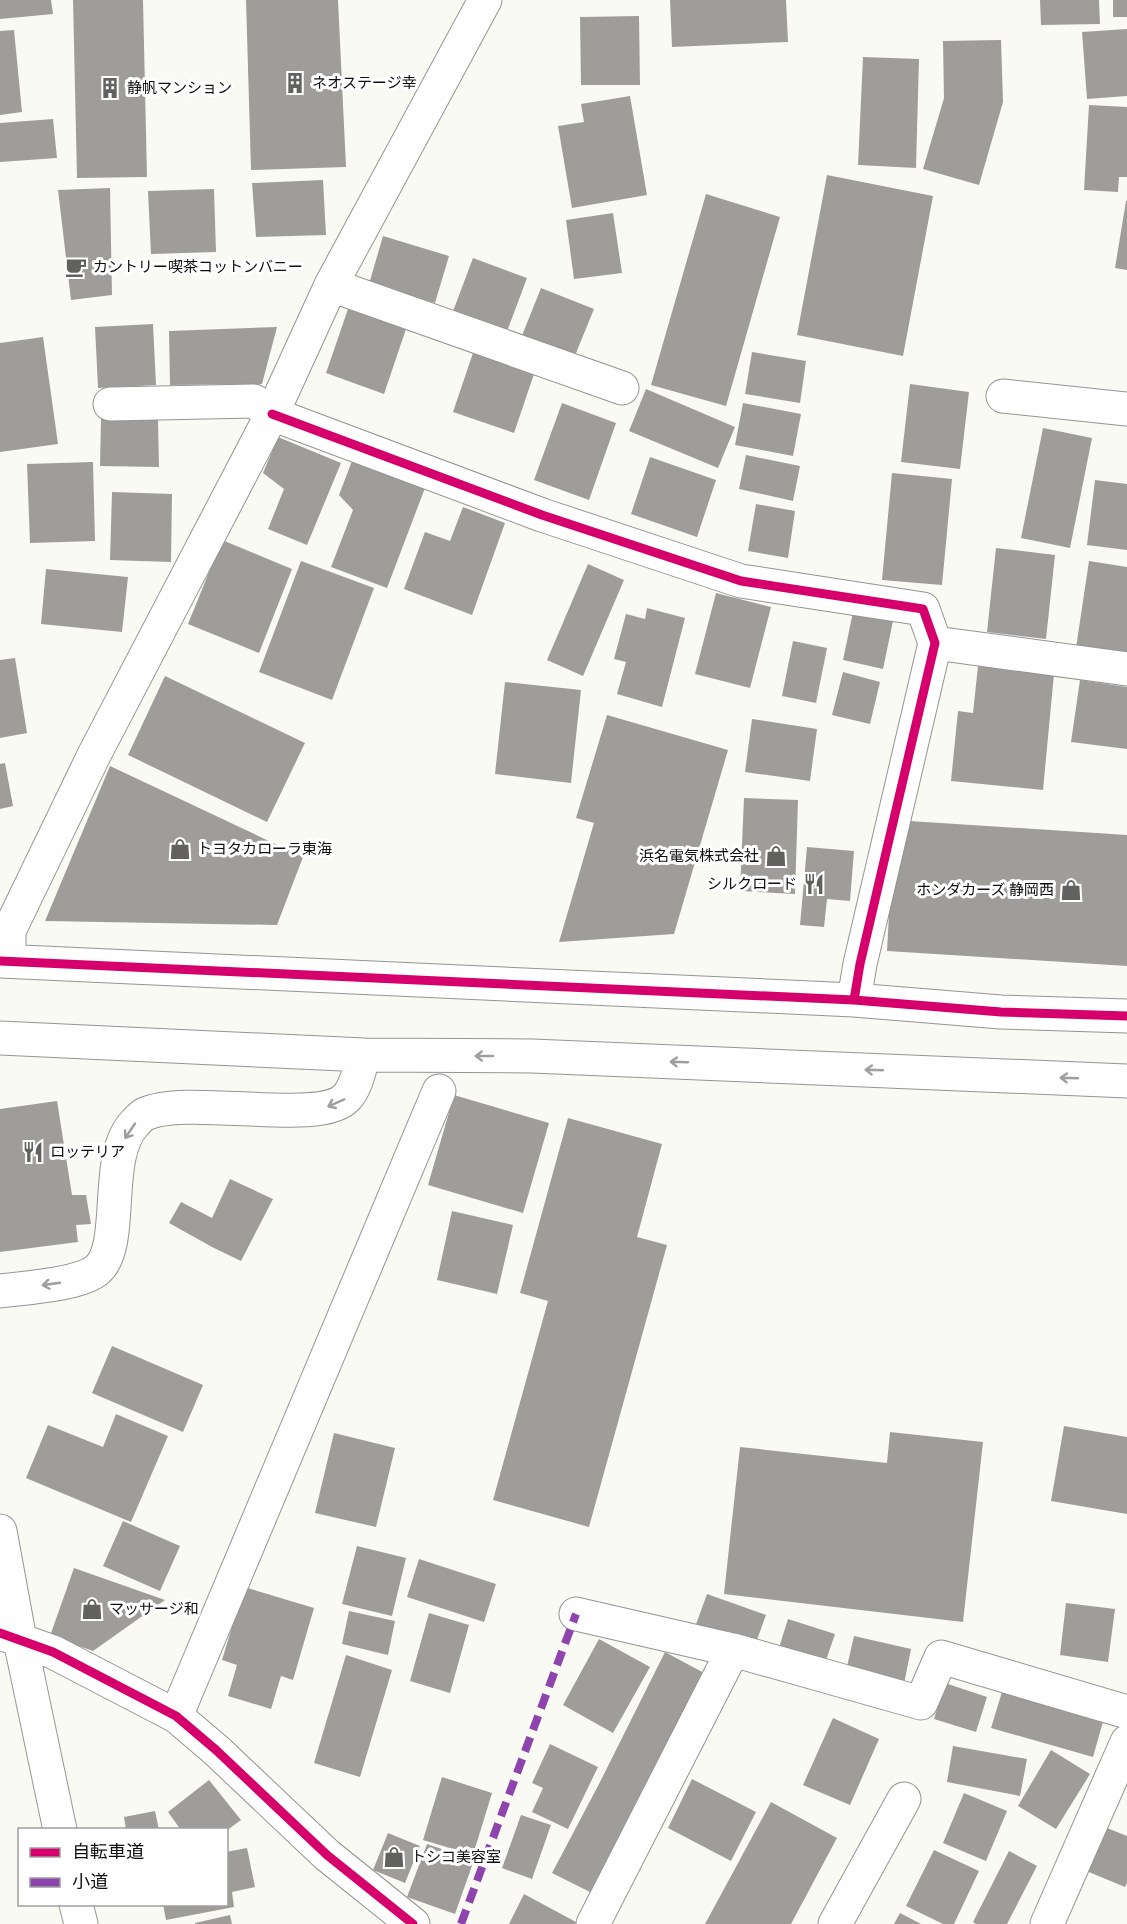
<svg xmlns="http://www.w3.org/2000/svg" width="1127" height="1924" viewBox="0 0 1127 1924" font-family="'IBM Plex Serif','Noto Sans JP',serif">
	<rect width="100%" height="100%" fill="#fafaf5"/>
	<path fill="#9e9d9a" d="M0,0H51L53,14L0,19Z
		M73,0H143L147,177L77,178Z
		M246,0H338L346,167L251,170Z
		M670,0H786L788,42L672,47Z
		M1040,0H1099L1100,24L1041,25Z
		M1113,0H1127V17H1113Z
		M639,16L640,85H581L580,17Z
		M1127,29V96L1087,99L1082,32Z
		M14,30L22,112L0,115V31Z
		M1001,40L1003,102L979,185L923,169L944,98L943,41Z
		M863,57L919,59L916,168L858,165Z
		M630,96L647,195L572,208L558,126L584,122L581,104Z
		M1089,105L1127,107V177H1119L1118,192L1084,190Z
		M53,119L57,158L0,162V123Z
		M827,175L933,196L903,356L797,335Z
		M323,180L326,235L256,237L252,183Z
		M110,188L112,295L71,300L58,190Z
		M214,189L216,252L151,254L148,191Z
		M706,194L780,217L726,406L651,385Z
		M1126,201H1127V270L1115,268Z
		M613,213L622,273L574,279L566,220Z
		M383,236L449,256L435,303L369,284Z
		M473,258L527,278L506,334L452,314Z
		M541,288L594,309L574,358L521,338Z
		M348,309L406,329L384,394L326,373Z
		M153,324L156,385L98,388L95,327Z
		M277,327L262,384L170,385L169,331Z
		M43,337L58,444L0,452V343Z
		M474,350L535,371L514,433L453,412Z
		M752,352L806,361L800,403L745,394Z
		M910,384L969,392L960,469L901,462Z
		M646,389L735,427L718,468L629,431Z
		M562,403L616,423L589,500L534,480Z
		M743,403L801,414L793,456L735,445Z
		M101,419H158L159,467L100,466Z
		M1043,428L1092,438L1070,548L1021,538Z
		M278,437L341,463L307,545L268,529L284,489L263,473Z
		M746,455L800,466L793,501L739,489Z
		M650,457L716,480L697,537L631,514Z
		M352,461L425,488L387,588L331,567L353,510L339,495Z
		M93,462L95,541L30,543L27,464Z
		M892,473L952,479L942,585L882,580Z
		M1095,480L1127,484V550L1087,545Z
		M112,492L172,494L171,562L110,560Z
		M756,504L795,511L788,558L748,551Z
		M463,507L505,523L472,615L404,589L425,532L450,541Z
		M222,540L292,569L259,653L188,624Z
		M996,548L1055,555L1046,639L987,632Z
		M301,561L374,588L332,700L259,672Z
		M1089,561L1127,567V655L1076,648Z
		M588,564L624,580L583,676L547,660Z
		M46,569L128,577L122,632L41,624Z
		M716,593L771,607L750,688L695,674Z
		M647,608L685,618L662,707L617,694L626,662L614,659L626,614L645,619Z
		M853,612L893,621L883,669L843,660Z
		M793,641L827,648L816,703L782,696Z
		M15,658L27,733L0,738V660Z
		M978,666L1054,674L1043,790L951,781L958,711L973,713Z
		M843,672L880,682L870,724L832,715Z
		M165,676L305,743L267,822L128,755Z
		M1080,680L1127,687V749L1071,742Z
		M505,682L581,690L571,783L495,774Z
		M607,715L728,750L674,934L559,942L594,823L576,818Z
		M752,719L817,729L810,781L745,772Z
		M5,763L13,806L0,809V764Z
		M110,766L303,857L277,925L45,921Z
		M744,798L798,800L795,894L740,891Z
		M894,820L1127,835V966L887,951Z
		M807,847L854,851L850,901L827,899L824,927L800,925Z
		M454,1095L549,1123L523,1213L428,1185Z
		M57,1101L72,1195H86L91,1224L76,1225L78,1242L0,1252V1109Z
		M568,1118L662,1144L637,1237L667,1245L589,1527L493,1500L548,1301L520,1293Z
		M230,1179L273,1199L241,1261L212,1247L169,1223L181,1202L212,1218Z
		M452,1211L513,1225L497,1294L437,1280Z
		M112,1346L203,1385L183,1432L92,1393Z
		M116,1414L168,1436L131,1522L26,1478L48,1425L103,1447Z
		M1064,1426L1127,1437V1514L1051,1501Z
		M890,1432L983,1442L963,1622L724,1594L740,1447L887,1463Z
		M334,1433L395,1448L376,1527L315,1513Z
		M123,1521L180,1546L160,1591L103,1566Z
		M357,1546L406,1558L392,1616L342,1604Z
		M419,1559L496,1584L484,1622L407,1597Z
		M74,1568L165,1600L93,1651L50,1636Z
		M244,1587L314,1608L293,1680L281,1676L271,1709L228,1696L237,1665L222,1660Z
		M707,1594L766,1615L754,1648L695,1627Z
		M1066,1603L1115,1609L1108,1662L1060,1655Z
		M349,1611L395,1621L388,1655L342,1644Z
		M429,1613L469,1625L450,1693L410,1681Z
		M788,1619L835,1634L823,1669L777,1654Z
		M854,1636L911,1649L904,1684L846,1671Z
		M599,1639L650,1667L613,1733L563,1705Z
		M665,1652L704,1673L590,1892L552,1873L599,1784Z
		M346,1655L392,1670L360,1777L314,1763Z
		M1005,1682L1106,1711L1093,1757L991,1728Z
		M945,1683L987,1697L976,1732L934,1719Z
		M833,1718L879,1739L850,1805L803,1785Z
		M550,1744L598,1767L568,1829L532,1812L543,1788L532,1783Z
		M953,1746L1027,1759L1020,1796L947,1782Z
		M1051,1750L1090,1774L1056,1829L1018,1806Z
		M442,1777L492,1793L473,1855L423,1840Z
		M692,1779L756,1812L731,1861L668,1828Z
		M209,1780L241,1820L226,1831L181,1830L168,1812Z
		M964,1793L1007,1811L986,1861L943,1843Z
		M771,1802L837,1838L791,1924H705Z
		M155,1811L159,1830H126L124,1817Z
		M521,1815L551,1825L532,1879L502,1868Z
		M1102,1826L1127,1836V1883L1125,1887L1084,1870Z
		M388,1833L420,1846L405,1883L373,1870Z
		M427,1844L474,1860L455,1914L407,1897Z
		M247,1848L255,1887L232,1892L234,1907L166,1920L163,1904H226V1852Z
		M934,1850L979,1871L954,1924H943L906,1906Z
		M1009,1851L1037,1866L1007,1924H976L973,1922Z
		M524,1894L576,1922L575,1924H509Z
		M900,1913L921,1924H894Z
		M230,1915L232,1924H195V1923Z"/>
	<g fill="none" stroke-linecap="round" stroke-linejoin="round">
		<defs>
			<path id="minor" d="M331,285L622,388
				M1003,396L1127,409
				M110,404L254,401L272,414L542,515L741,581L923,609L935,643L860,964L854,1000
				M935,643L1127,669
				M0,961L854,1000L1001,1012L1127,1016
				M9,961V931L94,755L272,414L331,285L485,0
				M0,1038L364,1055L532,1056L1127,1081
				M0,1291C24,1288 79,1285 97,1270C126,1246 102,1156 135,1123C138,1120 141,1116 145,1114C189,1094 322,1127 347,1097C357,1086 359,1069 364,1055
				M0,1531L20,1640L60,1830
				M576,1614L733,1650L921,1703L941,1657L1127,1712
				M0,1633L53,1652L176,1716L216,1750L327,1855L413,1924
				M176,1716L439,1091
				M76,1904L81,1924
				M593,1924L733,1650
				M835,1924L904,1799
				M1047,1924L1127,1742"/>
		</defs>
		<use href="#minor" stroke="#949492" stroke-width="35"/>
		<use href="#minor" stroke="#fefefe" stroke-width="33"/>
		<path stroke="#8e44ad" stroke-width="8" stroke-dasharray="15 8" stroke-linecap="butt" d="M461,1924L576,1614"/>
		<defs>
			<path id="cycleway" d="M272,414L542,515L741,581L923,609L935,643L860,964L854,1000
				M0,961L854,1000L1001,1012L1127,1016
				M0,1633L53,1652L176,1716L216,1750L327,1855L413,1924"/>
		</defs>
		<use href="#cycleway" stroke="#fff" stroke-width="13"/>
		<use href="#cycleway" stroke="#d6006c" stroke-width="9"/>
	</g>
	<defs><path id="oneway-shaft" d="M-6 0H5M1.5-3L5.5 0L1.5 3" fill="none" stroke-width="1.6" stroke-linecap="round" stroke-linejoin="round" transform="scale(1.5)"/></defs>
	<g stroke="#9e9e9e">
		<use href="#oneway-shaft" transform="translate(484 1056) rotate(-180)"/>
		<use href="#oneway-shaft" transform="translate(679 1062) rotate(-178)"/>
		<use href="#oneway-shaft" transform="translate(874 1070) rotate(-178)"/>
		<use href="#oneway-shaft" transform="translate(1069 1078) rotate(-178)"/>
		<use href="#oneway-shaft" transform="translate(336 1103) rotate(156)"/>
		<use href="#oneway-shaft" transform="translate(130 1131) rotate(124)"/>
		<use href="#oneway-shaft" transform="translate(51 1284) rotate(172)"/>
	</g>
	<defs>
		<symbol id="building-bare" viewBox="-9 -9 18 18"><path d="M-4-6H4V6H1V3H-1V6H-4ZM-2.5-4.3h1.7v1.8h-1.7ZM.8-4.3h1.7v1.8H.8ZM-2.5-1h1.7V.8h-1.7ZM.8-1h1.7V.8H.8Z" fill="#61615f" stroke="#fff" stroke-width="2.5" paint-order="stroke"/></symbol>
		<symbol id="cafe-bare" viewBox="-9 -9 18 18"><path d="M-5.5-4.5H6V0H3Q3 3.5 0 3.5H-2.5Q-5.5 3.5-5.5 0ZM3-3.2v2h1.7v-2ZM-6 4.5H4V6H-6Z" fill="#61615f" stroke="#fff" stroke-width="2.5" paint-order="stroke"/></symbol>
		<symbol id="shop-bare" viewBox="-9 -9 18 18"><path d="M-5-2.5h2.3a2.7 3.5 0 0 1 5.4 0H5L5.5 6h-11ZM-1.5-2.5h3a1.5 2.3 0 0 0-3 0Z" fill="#61615f" stroke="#fff" stroke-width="2.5" paint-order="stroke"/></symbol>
		<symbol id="restaurant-bare" viewBox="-9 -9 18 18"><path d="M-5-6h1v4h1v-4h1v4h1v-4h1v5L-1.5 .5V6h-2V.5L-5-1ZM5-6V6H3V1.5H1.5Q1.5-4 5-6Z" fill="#61615f" stroke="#fff" stroke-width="2.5" paint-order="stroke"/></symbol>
	</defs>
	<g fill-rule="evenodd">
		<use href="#building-bare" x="280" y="68" width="30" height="30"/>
		<use href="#building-bare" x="95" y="73" width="30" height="30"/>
		<use href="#cafe-bare" x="61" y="252" width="30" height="30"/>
		<use href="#shop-bare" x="165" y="834" width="30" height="30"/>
		<use href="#shop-bare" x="761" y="841" width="30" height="30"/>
		<use href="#restaurant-bare" x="799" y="869" width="30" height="30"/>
		<use href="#shop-bare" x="1056" y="875" width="30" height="30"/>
		<use href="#restaurant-bare" x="18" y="1137" width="30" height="30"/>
		<use href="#shop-bare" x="77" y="1594" width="30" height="30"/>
		<use href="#shop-bare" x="379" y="1842" width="30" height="30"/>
	</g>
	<g text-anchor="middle" stroke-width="6" stroke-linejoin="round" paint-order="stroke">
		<g font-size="15" fill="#0e0e0e" stroke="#fff" text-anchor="start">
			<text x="312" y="88">ネオステージ幸</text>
			<text x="127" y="93">静帆マンション</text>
			<text x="93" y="272">カントリー喫茶コットンバニー</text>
			<text x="197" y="854">トヨタカローラ東海</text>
			<text x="759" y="861" text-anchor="end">浜名電気株式会社</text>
			<text x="797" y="889" text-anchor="end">シルクロード</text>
			<text x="1054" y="895" text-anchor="end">ホンダカーズ 静岡西</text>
			<text x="50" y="1157">ロッテリア</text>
			<text x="109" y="1614">マッサージ和</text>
			<text x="411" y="1862">トシコ美容室</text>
		</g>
	</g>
	<rect x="18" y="1828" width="210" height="78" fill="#ffffff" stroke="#9f9f9f" stroke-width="1.5"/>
	<rect x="30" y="1848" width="30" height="9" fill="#d6006c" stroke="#9f9f9f" stroke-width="1.5"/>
	<text x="72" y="1858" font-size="18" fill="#0e0e0e">自転車道</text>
	<rect x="30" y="1878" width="30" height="9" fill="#8e44ad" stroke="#9f9f9f" stroke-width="1.5"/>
	<text x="72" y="1888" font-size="18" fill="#0e0e0e">小道</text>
</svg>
